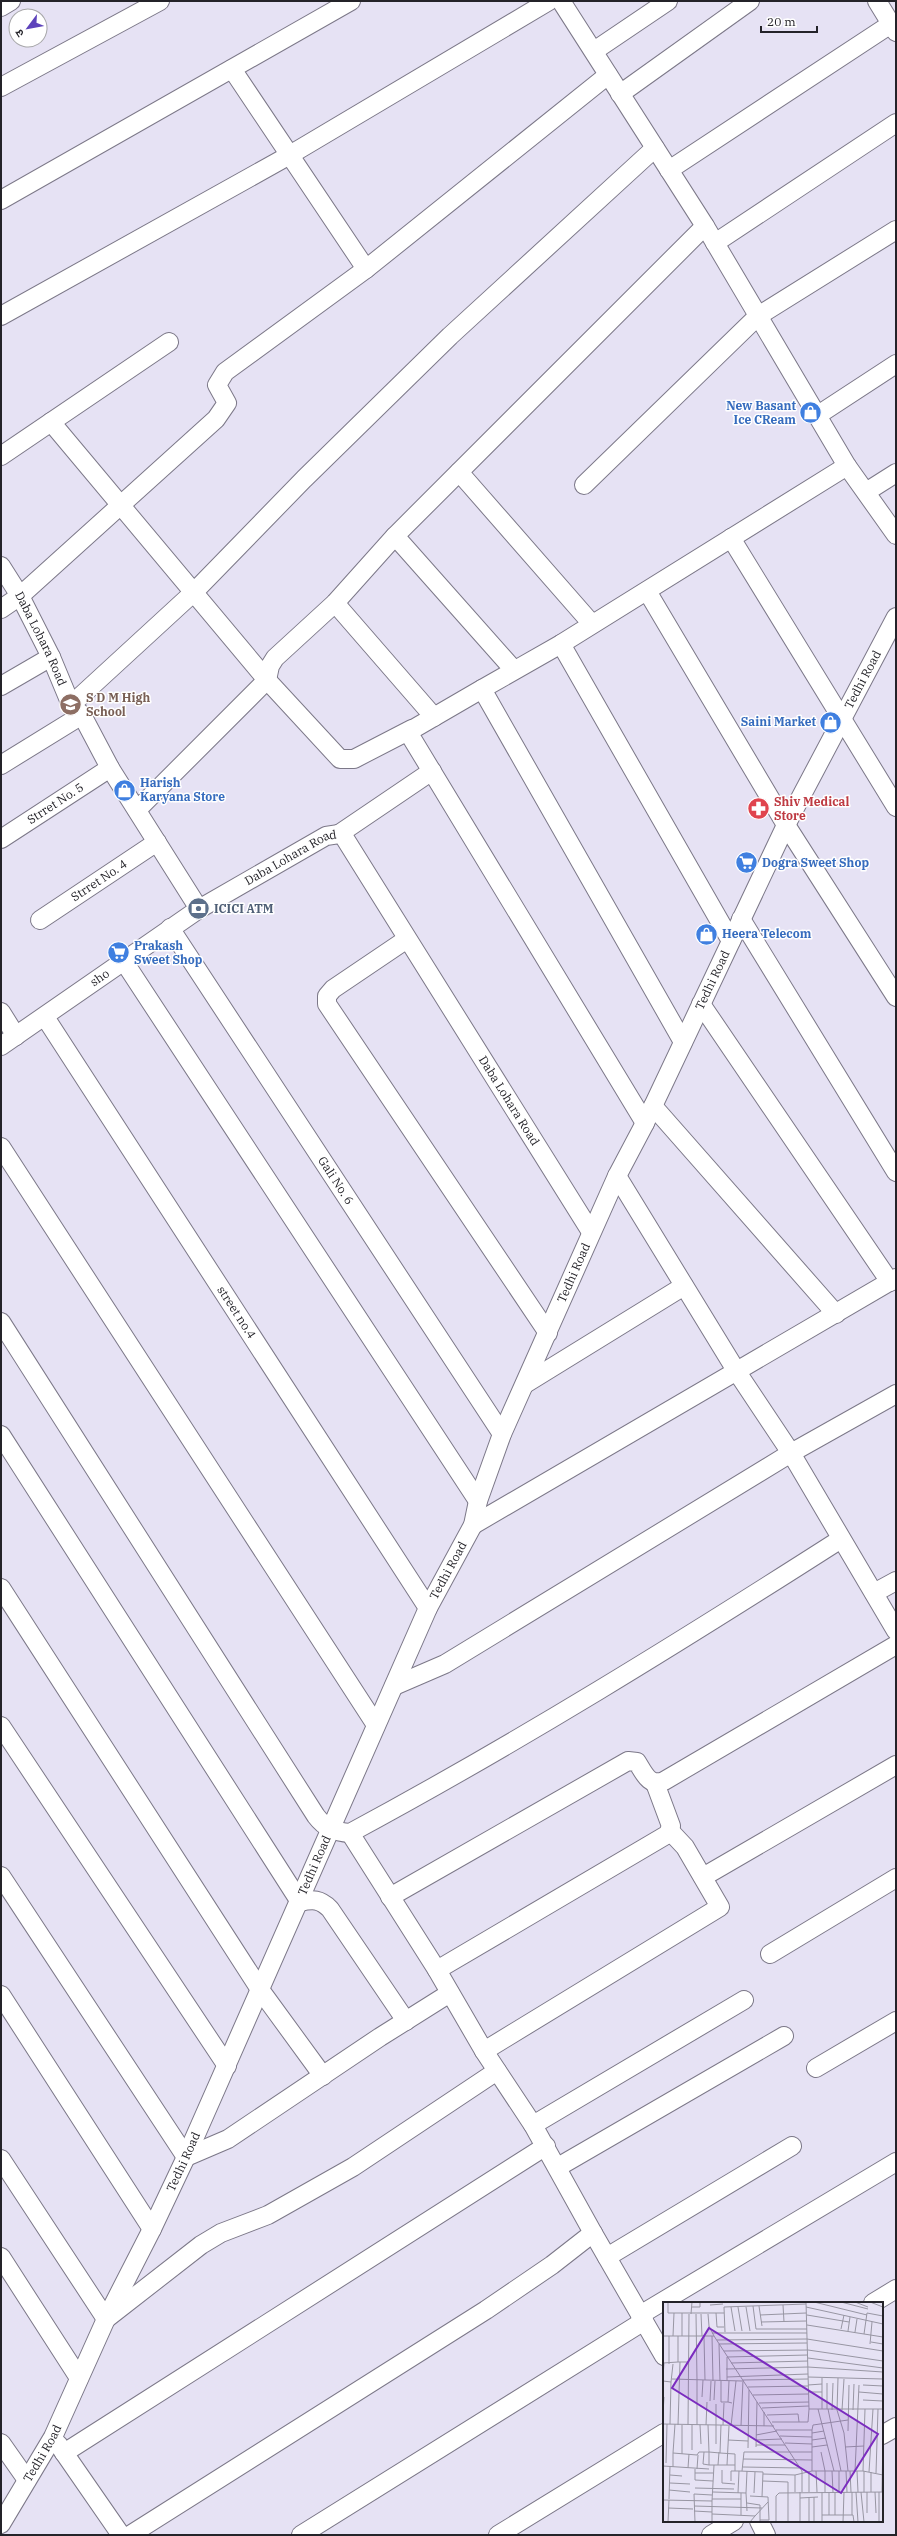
<svg xmlns="http://www.w3.org/2000/svg" width="897" height="2536" viewBox="0 0 897 2536" font-family="'IBM Plex Serif','Noto Sans Devanagari',serif">
	<rect width="100%" height="100%" fill="#e6e2f4"/>
	<g fill="none" stroke-linecap="round" stroke-linejoin="round">
		<defs>
			<g id="street">
				<path d="M561,1L705,226L847,466L896,535"/>
				<path d="M877,1L896,32"/>
				<path d="M1,7L11,1"/>
				<path d="M594,51L668,1"/>
				<path d="M232,69L366,269"/>
				<path d="M1,87L160,1"/>
				<path d="M620,94L750,1"/>
				<path d="M669,170L891,24"/>
				<path d="M1,200L351,1"/>
				<path d="M715,243L896,123"/>
				<path d="M1,316L288,156L549,1"/>
				<path d="M818,415L896,364"/>
				<path d="M51,422L267,680L340,759H354L412,729"/>
				<path d="M1,456L169,342"/>
				<path d="M459,472L592,624"/>
				<path d="M584,485L758,316L896,230"/>
				<path d="M866,492L896,473"/>
				<path d="M395,536L514,670"/>
				<path d="M731,538L896,807"/>
				<path id="s1" d="M1,566L20,596L51,657L71,705L82,715L110,768L199,909L326,836L339,834L344,837L591,1232"/>
				<path d="M647,591L786,825L896,997"/>
				<path d="M335,603L434,717"/>
				<path d="M1,609L20,596L216,419L227,403L217,385L225,372L366,269L608,75"/>
				<path d="M561,644L731,941"/>
				<path d="M1,686L51,657"/>
				<path d="M482,689L408,732L645,1123"/>
				<path d="M71,705L194,592L304,479L450,336L655,148"/>
				<path d="M1,765L82,715"/>
				<path d="M137,810L267,680L270,666L275,658L335,603L395,536L705,226"/>
				<path d="M339,834L432,771"/>
				<path id="s2" d="M1,839L110,768"/>
				<path d="M741,919L896,1172"/>
				<path id="s3" d="M40,920L157,842"/>
				<path id="s4" d="M170,928L502,1434"/>
				<path d="M407,939L333,989L327,996V1004L548,1333"/>
				<path d="M123,960L478,1501"/>
				<path d="M701,1004L890,1282"/>
				<path d="M1,1012L16,1036"/>
				<path id="s5" d="M45,1017L428,1608"/>
				<path d="M683,1042L482,689L561,644L847,466"/>
				<path id="s6" d="M1,1046L199,909"/>
				<path d="M653,1106L836,1314"/>
				<path d="M1,1147L376,1725"/>
				<path d="M617,1176L737,1372L791,1453L896,1631"/>
				<path d="M1,1322L316,1816C325,1828 335,1832 350,1833C519,1742 680,1642 841,1539"/>
				<path d="M525,1384L684,1286"/>
				<path d="M1,1435L300,1902C313,1899 320,1899 330,1909L406,2021"/>
				<path d="M473,1525L896,1278"/>
				<path d="M1,1588L261,1991L323,2076"/>
				<path d="M874,1593L896,1581"/>
				<path d="M394,1686L445,1664L791,1453L896,1394"/>
				<path d="M1,1726L227,2066"/>
				<path d="M350,1833L437,1970L484,2051L533,2125L593,2233L664,2356"/>
				<path d="M1,1876L186,2157L228,2139L380,2037L450,1993"/>
				<path d="M703,1877L896,1765"/>
				<path d="M390,1897L628,1761L637,1762C644,1773 649,1787 664,1781L896,1645"/>
				<path d="M770,1954L896,1878"/>
				<path d="M437,1970L668,1834L671,1826L655,1783"/>
				<path d="M1,1995L152,2229"/>
				<path d="M484,2051L720,1907L685,1847L670,1831"/>
				<path d="M816,2068L896,2021"/>
				<path d="M533,2125L744,2000"/>
				<path d="M1,2159L106,2319L201,2245L221,2233L268,2215L353,2167L497,2071"/>
				<path d="M558,2167L784,2036"/>
				<path d="M1,2257L79,2378"/>
				<path d="M607,2257L792,2146"/>
				<path d="M873,2303L896,2289"/>
				<path d="M640,2315L896,2162"/>
				<path d="M882,2435L896,2427"/>
				<path d="M1,2443L27,2480"/>
				<path d="M58,2444L121,2535"/>
				<path d="M64,2453L546,2146"/>
				<path d="M759,2521L766,2535"/>
				<path id="s7" d="M1,2524L53,2437L106,2319L152,2229L186,2157L428,1608L473,1525L478,1501L502,1434L617,1176L645,1123L786,825L896,617"/>
				<path d="M130,2535L486,2310L552,2265L593,2233"/>
				<path d="M301,2535L644,2321"/>
				<path d="M498,2535L664,2433"/>
				<path d="M711,2535L734,2521"/>
			</g>
		</defs>
		<use href="#street" stroke="#7c7888" stroke-width="20"/>
		<use href="#street" stroke="#fff" stroke-width="18"/>
	</g>
	<defs>
		<symbol id="shop-disc" viewBox="-11 -11 22 22"><circle r="9.5" fill="#3f7fe0" stroke="#fff"/><path d="M-5-2.5h2.3a2.7 3.5 0 0 1 5.4 0H5L5.5 6h-11ZM-1.5-2.5h3a1.5 2.3 0 0 0-3 0Z" fill="#fff"/></symbol>
		<symbol id="school-disc" viewBox="-11 -11 22 22"><circle r="9.5" fill="#8d6e63" stroke="#fff"/><path d="M0-5L7-2L0 1L-7-2ZM-4 1L0 2.5L4 1V4Q0 6-4 4Z" fill="#fff"/></symbol>
		<symbol id="pharmacy-disc" viewBox="-11 -11 22 22"><circle r="9.5" fill="#e0444e" stroke="#fff"/><path d="M-2-6h4v4h4v4h-4v4h-4v-4h-4v-4h4Z" fill="#fff"/></symbol>
		<symbol id="supermarket-disc" viewBox="-11 -11 22 22"><circle r="9.5" fill="#3f7fe0" stroke="#fff"/><path d="M-6-5.5h2.5l.6 2H6L4.5 2H-2.5L-4.4-4H-6ZM-1.5 3.2a1.3 1.3 0 1 0 .1 0ZM3 3.2a1.3 1.3 0 1 0 .1 0Z" fill="#fff"/></symbol>
		<symbol id="bank-disc" viewBox="-11 -11 22 22"><circle r="9.5" fill="#5c6f8a" stroke="#fff"/><path d="M-6-4H6V4H-6ZM0-2.3a2.3 2.3 0 1 0 0 4.6a2.3 2.3 0 1 0 0-4.6Z" fill="#fff"/></symbol>
	</defs>
	<g fill-rule="evenodd">
		<use href="#shop-disc" x="798" y="400" width="25" height="25"/>
		<use href="#school-disc" x="58" y="692" width="25" height="25"/>
		<use href="#shop-disc" x="818" y="710" width="25" height="25"/>
		<use href="#shop-disc" x="112" y="778" width="25" height="25"/>
		<use href="#pharmacy-disc" x="746" y="796" width="25" height="25"/>
		<use href="#supermarket-disc" x="734" y="850" width="25" height="25"/>
		<use href="#bank-disc" x="186" y="896" width="25" height="25"/>
		<use href="#shop-disc" x="694" y="922" width="25" height="25"/>
		<use href="#supermarket-disc" x="106" y="940" width="25" height="25"/>
	</g>
	<g text-anchor="middle" stroke-width="3" stroke-linejoin="round" paint-order="stroke">
		<g font-size="12" font-weight="bold" fill="#366cbe" stroke="#fff" text-anchor="start">
			<text x="796" y="410" text-anchor="end">New Basant<tspan x="796" dy="14">Ice CReam</tspan></text>
			<text x="816" y="726" text-anchor="end">Saini Market</text>
			<text x="140" y="787">Harish<tspan x="140" dy="14">Karyana Store</tspan></text>
			<text x="762" y="867">Dogra Sweet Shop</text>
			<text x="722" y="938">Heera Telecom</text>
			<text x="134" y="950">Prakash<tspan x="134" dy="14">Sweet Shop</tspan></text>
		</g>
		<g font-size="12" fill="#242329" stroke="#fff">
			<text dy="4" stroke="none"><textPath href="#s1" startOffset="83">Daba Lohara Road</textPath></text>
			<text dy="4" stroke="none"><textPath href="#s7" startOffset="2038">Tedhi Road</textPath></text>
			<text dy="4" stroke="none"><textPath href="#s2" startOffset="65">Strret No. 5</textPath></text>
			<text dy="4" stroke="none"><textPath href="#s1" startOffset="503">Daba Lohara Road</textPath></text>
			<text dy="4" stroke="none"><textPath href="#s3" startOffset="71">Strret No. 4</textPath></text>
			<text dy="4" stroke="none"><textPath href="#s6" startOffset="120">sho</textPath></text>
			<text dy="4" stroke="none"><textPath href="#s7" startOffset="1702">Tedhi Road</textPath></text>
			<text dy="4" stroke="none"><textPath href="#s1" startOffset="874">Daba Lohara Road</textPath></text>
			<text dy="4" stroke="none"><textPath href="#s4" startOffset="302">Gali No. 6</textPath></text>
			<text dy="4" stroke="none"><textPath href="#s7" startOffset="1378">Tedhi Road</textPath></text>
			<text dy="4" stroke="none"><textPath href="#s5" startOffset="352">street no.4</textPath></text>
			<text dy="4" stroke="none"><textPath href="#s7" startOffset="1054">Tedhi Road</textPath></text>
			<text dy="4" stroke="none"><textPath href="#s7" startOffset="730">Tedhi Road</textPath></text>
			<text dy="4" stroke="none"><textPath href="#s7" startOffset="406">Tedhi Road</textPath></text>
			<text dy="4" stroke="none"><textPath href="#s7" startOffset="82">Tedhi Road</textPath></text>
		</g>
		<g font-size="12" font-weight="bold" fill="#785e54" stroke="#fff" text-anchor="start">
			<text x="86" y="702">S D M High<tspan x="86" dy="14">School</tspan></text>
		</g>
		<g font-size="12" font-weight="bold" fill="#be3a42" stroke="#fff" text-anchor="start">
			<text x="774" y="806">Shiv Medical<tspan x="774" dy="14">Store</tspan></text>
		</g>
		<g font-size="12" font-weight="bold" fill="#4e5e75" stroke="#fff" text-anchor="start">
			<text x="214" y="913">ICICI ATM</text>
		</g>
	</g>
	<g transform="translate(663 2302)">
		<rect width="220" height="220" fill="#e6e2f4"/>
		<path fill="none" stroke="#9896a3" stroke-width="1" d="M5,0V11H61M143,0L146,107M151,0L204,13M178,0L205,7M192,0L205,5M207,0L220,5M47,3L60,2M120,3L121,20M90,4L93,27H144M96,4L99,24M29,5H37V0M68,5L72,29M75,5L79,29M83,5L87,29M143,5L220,22M53,11L54,25H61M28,12L29,0M33,12L34,78M38,12L39,34M45,12L46,24L51,34L139,169V190M97,13L143,11M144,13L186,20M98,20L143,19M144,23L220,35M178,27L181,13M185,29L187,15M62,30L61,5L143,2M192,30L194,17M49,31H144M201,32L204,11L220,14M0,34H51M10,34L11,11M15,34V60H26M19,34V11M49,34L50,79M41,35L42,78M54,38L144,37L220,49M208,40L220,42M207,42L209,20M61,49L145,48L220,59M145,56L220,66M0,61L15,60M68,61L145,59M6,62V34M63,67L145,65L220,70M0,74L1,61M64,75L145,72M145,75L220,77M159,76V107M175,76L174,108L181,131L185,169M9,77L79,79M0,79L8,80L10,62M57,79L56,42L144,41M58,79V100H65M64,79V55L145,53M66,79L65,100L69,101M145,83L159,82M200,83L220,84M85,85L145,84M145,90H159M196,90L220,92M90,93L145,92M39,95L40,78M51,98L52,79M200,98L220,99M47,99L48,79M96,101L146,100M53,102V142M99,106L146,104M155,107L171,169M164,107V81M165,107L178,169M169,108L170,81M179,108L181,77M190,108L191,82M0,111L1,95M104,113L135,112L136,120M109,120H145L146,107H220M0,122L111,124M7,122L8,80M15,123L17,60M25,123L26,12M34,123V78M37,123L38,142M43,123L44,100M45,123L46,150L57,151L58,123M60,123L61,101M68,124L73,79M78,124L80,78L145,77M101,124V110M113,128H149V135M149,128L150,123L185,118M185,129L186,83M149,131L161,129M93,133L114,129M117,134L149,135V169M65,138L85,139M93,138L119,137M149,138L163,136M122,141L149,142M93,143H122M93,145L94,100M149,145L164,143M182,145L201,144M85,146L86,88M29,148V123M41,150L40,162L46,163M158,150L162,169V190M57,151L72,152V169H68V179M19,152V123M80,157L149,158M3,161L4,122M51,163H55L56,150M55,163H72M64,163L66,124M0,164L46,167M10,165V151M80,165L137,166M25,166L26,152M32,167V178L50,179M34,167L35,153M59,168V181L72,182M72,169H76L75,191M76,169L100,170L99,195M79,169L81,150H149M146,169V190M153,169L154,190M169,169L170,190M176,169V190M183,169L184,190M187,169L188,190M192,169L196,83M194,169L195,190M200,169L202,107M201,169V190M206,170L210,107M208,170V190M32,171H50M213,171L215,107M100,172L132,173L149,169H200L220,173M7,173L19,174M100,179L125,180V220M7,181L27,182M32,186L71,187M6,188L27,190M50,190L83,191L84,209M132,190V173M193,190L195,220M198,190L201,220M204,190V211M212,190L213,211M216,190V220M219,190L220,131M83,191L84,169M91,191L92,170M87,194L105,195L106,218H97M151,195V220M137,196L155,195M146,196V220M6,197L7,164M49,197H78M0,198L49,199L51,163H46V150H36L34,153L10,151L12,122M84,201L97,203V219M31,204L99,206M5,206L30,207M31,209L49,210M49,212L92,214L87,220M78,213V191M159,213H190L191,220M166,213V190M172,213V190M189,213V190M92,214L105,200M5,220L6,198M32,220L31,192L49,193M49,220V199M113,220V194L116,191L220,190M137,220V190M159,220V190M180,220L181,190"/>
		<path fill="#7b2cbf" fill-opacity="0.15" stroke="#7b2cbf" stroke-width="2" d="M46,26L215,132L178,191L9,86Z"/>
		<rect width="220" height="220" fill="none" stroke="#242329" stroke-width="2"/>
	</g>
	<rect width="897" height="2536" fill="none" stroke="#242329" stroke-width="4"/>
	<g transform="translate(28 28) rotate(238)"><circle r="19" fill="#ffffff" stroke="#a7a7a9"/>
	<path d="M0-3L7 15L0 10L-7 15Z" fill="#5d43bb"/>
	<text y="-6" font-size="11" font-weight="bold" text-anchor="middle" fill="#242329">उ</text>
	</g>
	<path d="M761 26v6h56v-6" fill="none" stroke="#242329" stroke-width="2"/>
	<text x="767" y="26" font-size="12" fill="#242329" stroke="#ffffff" stroke-width="3" paint-order="stroke">20 m</text>
</svg>
